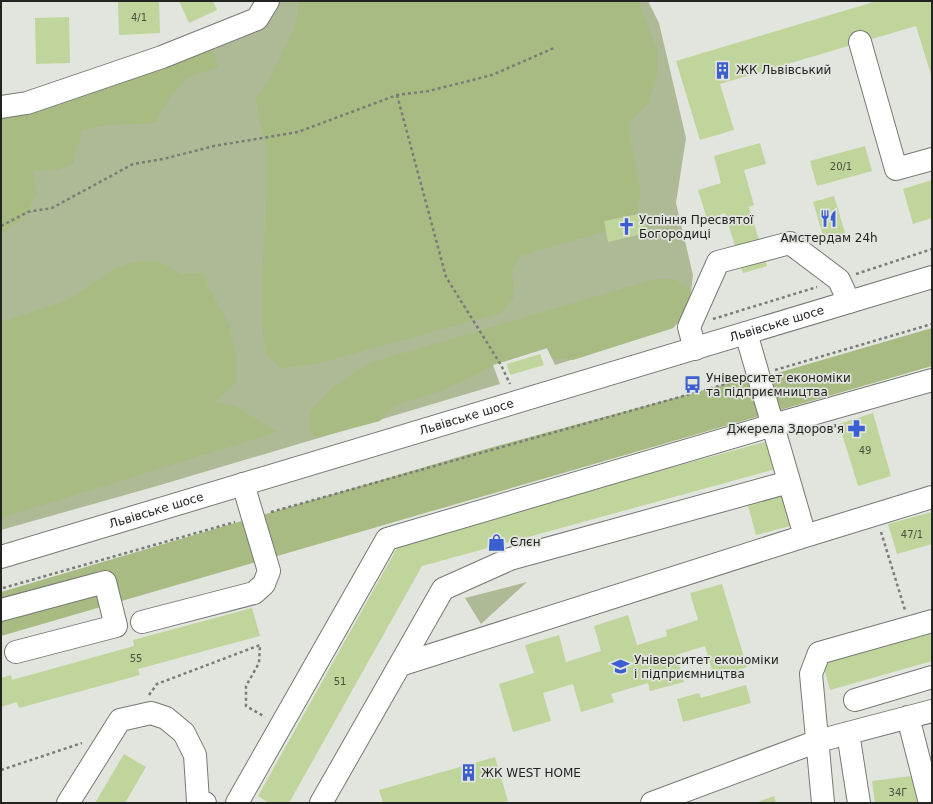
<svg xmlns="http://www.w3.org/2000/svg" width="933" height="804" viewBox="0 0 933 804" font-family="'DejaVu Sans',sans-serif">
	<rect width="100%" height="100%" fill="#e2e4de"/>
	<path fill="#adba95" d="M272,1H648L659,23L686,138L676,203L693,275L689,310L673,328L555,365L547,348L493,365L500,384L157,486L1,530V117Z
		M527,582L481,624L465,598Z"/>
	<path fill="#a8bb83" d="M299,1H638L657,50V74L649,103L628,123L641,192L635,223L520,256L512,270L514,297L501,313L316,364L280,368L266,354L262,326V279L266,205L267,148L259,120L256,97L268,82L295,27Z
		M211,41L218,67L186,78L168,100L156,122L146,124L105,125L82,131L73,164L56,170L33,171L37,192L26,216L1,234V117Z
		M142,261H158L181,274L203,273L210,290L229,324L237,357V382L214,402L235,406L277,432L1,518V320L4,321L70,299L110,271L126,264Z
		M655,279H675L691,291L689,310L673,328L573,360L552,358L547,348L493,365L476,375L441,391L393,406L380,421L316,438L309,428L310,411L332,388L369,363Z
		M932,328V366L1,636V592L486,449L759,375L774,374Z"/>
	<path fill="#c0d59b" d="M118,1H159L160,33L119,35Z
		M179,1H213L217,10L189,23Z
		M877,1H932V78L916,26L720,84L734,130L700,140L676,61Z
		M69,17L70,63L36,64L35,18Z
		M760,143L766,164L744,170L754,205L749,207L767,266L743,273L725,213L707,219L698,190L721,183L714,156Z
		M865,146L872,171L817,186L810,161Z
		M932,180V218L913,224L903,189Z
		M834,196L846,236L825,242L813,202Z
		M643,213L647,233L608,242L604,221Z
		M540,354L544,365L510,375L507,364Z
		M873,413L891,476L858,486L839,424Z
		M769,441L776,469L422,566L289,803H269L258,796L401,541Z
		M781,493L790,526L756,535L747,502Z
		M932,512V544L897,554L888,524Z
		M722,584L747,667L714,677L705,646L676,655L684,682L650,691L648,683L611,694L614,702L581,712L573,684L543,693L551,721L513,732L499,684L534,673L525,645L559,635L566,662L601,651L594,626L628,615L637,645L667,636L666,630L698,620L690,593Z
		M252,608L260,636L138,669L140,675L19,708L17,702L1,707V678L11,675L12,680L134,646L133,640Z
		M932,629V661L830,690L822,661Z
		M746,685L751,703L683,722L677,699L699,693L701,698Z
		M124,754L146,767L125,803H95Z
		M495,757L508,801L500,803H383L379,790Z
		M919,775L923,803H875L872,781Z
		M774,796L776,803H755Z"/>
	<g fill="none" stroke-linecap="round" stroke-linejoin="round">
		<defs>
			<path id="minor" d="M860,42L896,169L932,159
				M1,107L27,103L162,57L257,19L268,1
				M746,333L805,536
				M695,349L689,327L718,262L790,243L839,280L849,302
				M1,610L105,582L116,626L16,652
				M142,622L254,593L264,584L269,571L243,484
				M400,665L805,536L932,497
				M855,700L932,677
				M908,717L930,803
				M848,733L859,803
				M68,803L120,720L151,713L166,718L184,733L195,755L198,801L205,803
				M237,803L387,539L773,425L932,380
				M321,803L443,589L510,559L789,482
				M652,803L818,741L932,711
				M823,803L811,674L819,653L932,621"/>
			<g id="major">
				<path id="s1" d="M1,557L932,277"/>
			</g>
		</defs>
		<use href="#minor" stroke="#777974" stroke-width="24"/>
		<use href="#major" stroke="#777974" stroke-width="24"/>
		<path stroke="#7b7c78" stroke-width="2.5" stroke-dasharray="3 3" stroke-linecap="butt" d="M397,95L446,277L501,365L510,384
			M1,226L28,212L52,208L133,164L163,159L214,146L298,132L397,95L429,91L492,75L554,48
			M856,274L932,249
			M713,319L817,287
			M775,370L932,324
			M271,512L740,380
			M881,532L905,610
			M3,588L235,522
			M149,695L157,684L260,645L259,663L246,686V706L265,717
			M1,770L82,743"/>
		<use href="#minor" stroke="#fff" stroke-width="22"/>
		<use href="#major" stroke="#fff" stroke-width="22"/>
	</g>
	<defs>
		<symbol id="building-bare" viewBox="-9 -9 18 18"><path d="M-4-6H4V6H1V3H-1V6H-4ZM-2.5-4.3h1.7v1.8h-1.7ZM.8-4.3h1.7v1.8H.8ZM-2.5-1h1.7V.8h-1.7ZM.8-1h1.7V.8H.8Z" fill="#3b5fd0" stroke="#e2e4de" stroke-width="2.5" paint-order="stroke"/></symbol>
		<symbol id="restaurant-bare" viewBox="-9 -9 18 18"><path d="M-5-6h1v4h1v-4h1v4h1v-4h1v5L-1.5 .5V6h-2V.5L-5-1ZM5-6V6H3V1.5H1.5Q1.5-4 5-6Z" fill="#3b5fd0" stroke="#e2e4de" stroke-width="2.5" paint-order="stroke"/></symbol>
		<symbol id="church-bare" viewBox="-9 -9 18 18"><path d="M-1.2-6h2.4v3.5h3.3v2.4h-3.3V6h-2.4V-.1h-3.3v-2.4h3.3Z" fill="#3b5fd0" stroke="#e2e4de" stroke-width="2.5" paint-order="stroke"/></symbol>
		<symbol id="bus-bare" viewBox="-9 -9 18 18"><path d="M-5-6H5V4H4V6H2V4H-2V6H-4V4H-5ZM-3.5-4V0h7V-4ZM-3.5 1.2v1.5H-2V1.2ZM2 1.2v1.5H3.5V1.2Z" fill="#3b5fd0" stroke="#e2e4de" stroke-width="2.5" paint-order="stroke"/></symbol>
		<symbol id="pharmacy-bare" viewBox="-9 -9 18 18"><path d="M-2-6h4v4h4v4h-4v4h-4v-4h-4v-4h4Z" fill="#3b5fd0" stroke="#e2e4de" stroke-width="2.5" paint-order="stroke"/></symbol>
		<symbol id="shop-bare" viewBox="-9 -9 18 18"><path d="M-5-2.5h2.3a2.7 3.5 0 0 1 5.4 0H5L5.5 6h-11ZM-1.5-2.5h3a1.5 2.3 0 0 0-3 0Z" fill="#3b5fd0" stroke="#e2e4de" stroke-width="2.5" paint-order="stroke"/></symbol>
		<symbol id="university-bare" viewBox="-9 -9 18 18"><path d="M0-5L7-2L0 1L-7-2ZM-4 1L0 2.5L4 1V4Q0 6-4 4Z" fill="#3b5fd0" stroke="#e2e4de" stroke-width="2.5" paint-order="stroke"/></symbol>
	</defs>
	<g fill-rule="evenodd">
		<use href="#building-bare" x="710" y="58" width="25" height="25"/>
		<use href="#restaurant-bare" x="816" y="206" width="25" height="25"/>
		<use href="#church-bare" x="614" y="214" width="25" height="25"/>
		<use href="#bus-bare" x="680" y="372" width="25" height="25"/>
		<use href="#pharmacy-bare" x="844" y="416" width="25" height="25"/>
		<use href="#shop-bare" x="484" y="530" width="25" height="25"/>
		<use href="#university-bare" x="608" y="654" width="25" height="25"/>
		<use href="#building-bare" x="456" y="760" width="25" height="25"/>
	</g>
	<g text-anchor="middle" stroke-width="3.5" stroke-linejoin="round" paint-order="stroke">
		<g font-size="10" fill="#4a5040">
			<text x="139" y="21">4/1</text>
			<text x="841" y="170">20/1</text>
			<text x="865" y="454">49</text>
			<text x="912" y="538">47/1</text>
			<text x="136" y="662">55</text>
			<text x="340" y="685">51</text>
			<text x="898" y="796">34Г</text>
		</g>
		<g font-size="12" fill="#232421" stroke="#e2e4de" text-anchor="start">
			<text x="736" y="74">ЖК Львівський</text>
			<text x="639" y="224">Успіння Пресвятої<tspan x="639" dy="14">Богородиці</tspan></text>
			<text x="829" y="242" text-anchor="middle">Амстердам 24h</text>
			<text x="706" y="382">Університет економіки<tspan x="706" dy="14">та підприємництва</tspan></text>
			<text x="844" y="433" text-anchor="end">Джерела Здоров'я</text>
			<text x="510" y="546">Єлєн</text>
			<text x="634" y="664">Університет економіки<tspan x="634" dy="14">і підприємництва</tspan></text>
			<text x="481" y="777">ЖК WEST HOME</text>
		</g>
		<g font-size="12" fill="#232421" stroke="#e2e4de">
			<text dy="4" stroke="none"><textPath href="#s1" startOffset="810">Львівське шосе</textPath></text>
			<text dy="4" stroke="none"><textPath href="#s1" startOffset="486">Львівське шосе</textPath></text>
			<text dy="4" stroke="none"><textPath href="#s1" startOffset="162">Львівське шосе</textPath></text>
		</g>
	</g>
	<rect width="933" height="804" fill="none" stroke="#232421" stroke-width="4"/>
</svg>
